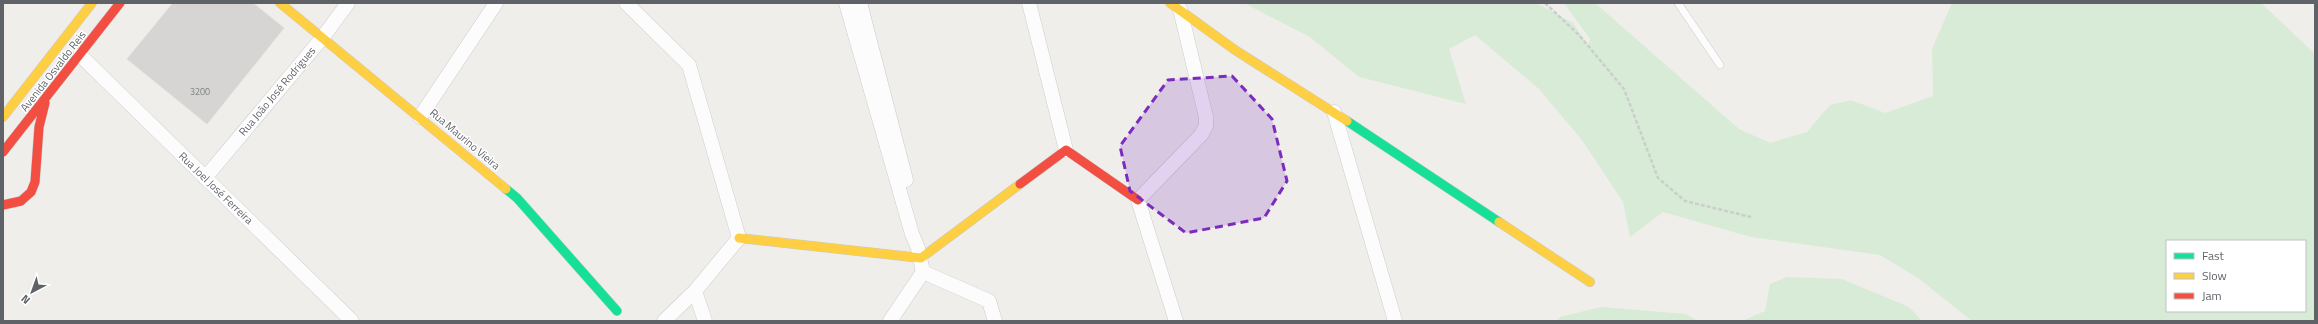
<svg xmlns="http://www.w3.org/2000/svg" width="2318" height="324" viewBox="0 0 2318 324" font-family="'Titillium Web',sans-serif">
	<rect width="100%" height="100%" fill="#efeeea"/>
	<path fill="#d8ebd6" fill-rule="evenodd" d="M1244,3H1536L1573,23L1588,45L1590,39L1564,3H1595L1739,129L1770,143L1807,132L1830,105L1851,100L1885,113L1933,96L1932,49L1952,3H2261L2315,54V321H1972L1918,278L1880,255L1751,237L1663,212L1630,237L1623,202L1582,140L1539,89L1475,35L1449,49L1466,104L1359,77L1310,37ZM2167,241H2305V311H2167Z
		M1787,277L1842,279L1909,307L1922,321H1742L1765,311L1770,284Z
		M1601,307L1686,314L1698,321H1557L1560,317Z"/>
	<path fill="#d6d5d3" stroke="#deddd9" d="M173,3H253L284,28L207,124L127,59Z"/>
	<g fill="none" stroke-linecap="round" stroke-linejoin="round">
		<defs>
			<path id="lane" d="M1678,3L1720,65"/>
			<path id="street" d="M626,3L689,65L739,238L695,291L664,321
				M846,3L912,234L918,248L923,272L890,321
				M860,3L906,180
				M1029,3L1066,150
				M80,55L352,321
				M1334,112L1395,321
				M420,117L496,3
				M205,178L323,37L348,3
				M923,272L989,301L995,321
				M695,291L705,321
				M1176,321L1138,200L1201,135L1206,126V117L1180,9"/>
			<path id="fast" d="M1347,121L1499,222
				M506,189L517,198L617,311"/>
			<path id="slow" d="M280,3L506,189
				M1170,3L1235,50L1347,121
				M3,117L92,3
				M1499,222L1590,282
				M739,238L921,258L1020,184"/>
			<path id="jam" d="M3,152L120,3
				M1020,184L1066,150L1138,200
				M3,205L21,201L31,192L35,182L39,127L45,103"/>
		</defs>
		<use href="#lane" stroke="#cbcccc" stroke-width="8"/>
		<use href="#street" stroke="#cbcccc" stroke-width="15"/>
		<use href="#fast" stroke="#cacacb" stroke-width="10"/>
		<use href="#slow" stroke="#cacacb" stroke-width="10"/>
		<use href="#jam" stroke="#cacacb" stroke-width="10"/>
		<path stroke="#cacfcc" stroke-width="2.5" stroke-dasharray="4 2" stroke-linecap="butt" d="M1545,3L1579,35L1624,89L1658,178L1685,201L1751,217"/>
		<use href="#lane" stroke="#fdfcfc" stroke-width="7"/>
		<use href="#street" stroke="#fdfcfc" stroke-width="14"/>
		<use href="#fast" stroke="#16e098" stroke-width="9"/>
		<use href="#slow" stroke="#ffcf43" stroke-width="9"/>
		<use href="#jam" stroke="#f24e42" stroke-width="9"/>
	</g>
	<path fill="#7b2cbf" fill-opacity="0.2" stroke="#7b2cbf" stroke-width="3" stroke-dasharray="8 5" stroke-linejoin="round" d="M1232,76L1272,119L1287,181L1264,218L1186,233L1130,191L1120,146L1168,80Z"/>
	<g text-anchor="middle" stroke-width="3" stroke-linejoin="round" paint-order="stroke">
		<g font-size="9" fill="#7e8184">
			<text x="200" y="95">3200</text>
		</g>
		<g font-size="11" fill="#5f6368" stroke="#fff">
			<text transform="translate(53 71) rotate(-52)" y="4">Avenida Osvaldo Reis</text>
			<text transform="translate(277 91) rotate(-50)" y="4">Rua João José Rodrigues</text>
			<text transform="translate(465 139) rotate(40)" y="4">Rua Maurino Vieira</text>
			<text transform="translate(216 188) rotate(44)" y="4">Rua Joel José Ferreira</text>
		</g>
	</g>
	<rect width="2318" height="324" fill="none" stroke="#5f6368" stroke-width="8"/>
	<rect x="2166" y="240" width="140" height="72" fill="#ffffff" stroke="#bfc1c3"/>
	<rect x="2174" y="253" width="20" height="6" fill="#16e098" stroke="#bfc1c3"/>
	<text x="2202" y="260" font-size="12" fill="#5f6368">Fast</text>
	<rect x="2174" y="273" width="20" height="6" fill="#ffcf43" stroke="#bfc1c3"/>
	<text x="2202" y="280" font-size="12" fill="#5f6368">Slow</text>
	<rect x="2174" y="293" width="20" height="6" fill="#f24e42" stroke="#bfc1c3"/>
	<text x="2202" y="300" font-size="12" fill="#5f6368">Jam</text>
	<g transform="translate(32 292) rotate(221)" stroke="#ffffff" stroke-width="3" paint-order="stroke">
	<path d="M0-3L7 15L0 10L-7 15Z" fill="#5f6368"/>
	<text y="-6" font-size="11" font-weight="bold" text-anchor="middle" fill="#5f6368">N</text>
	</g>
</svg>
